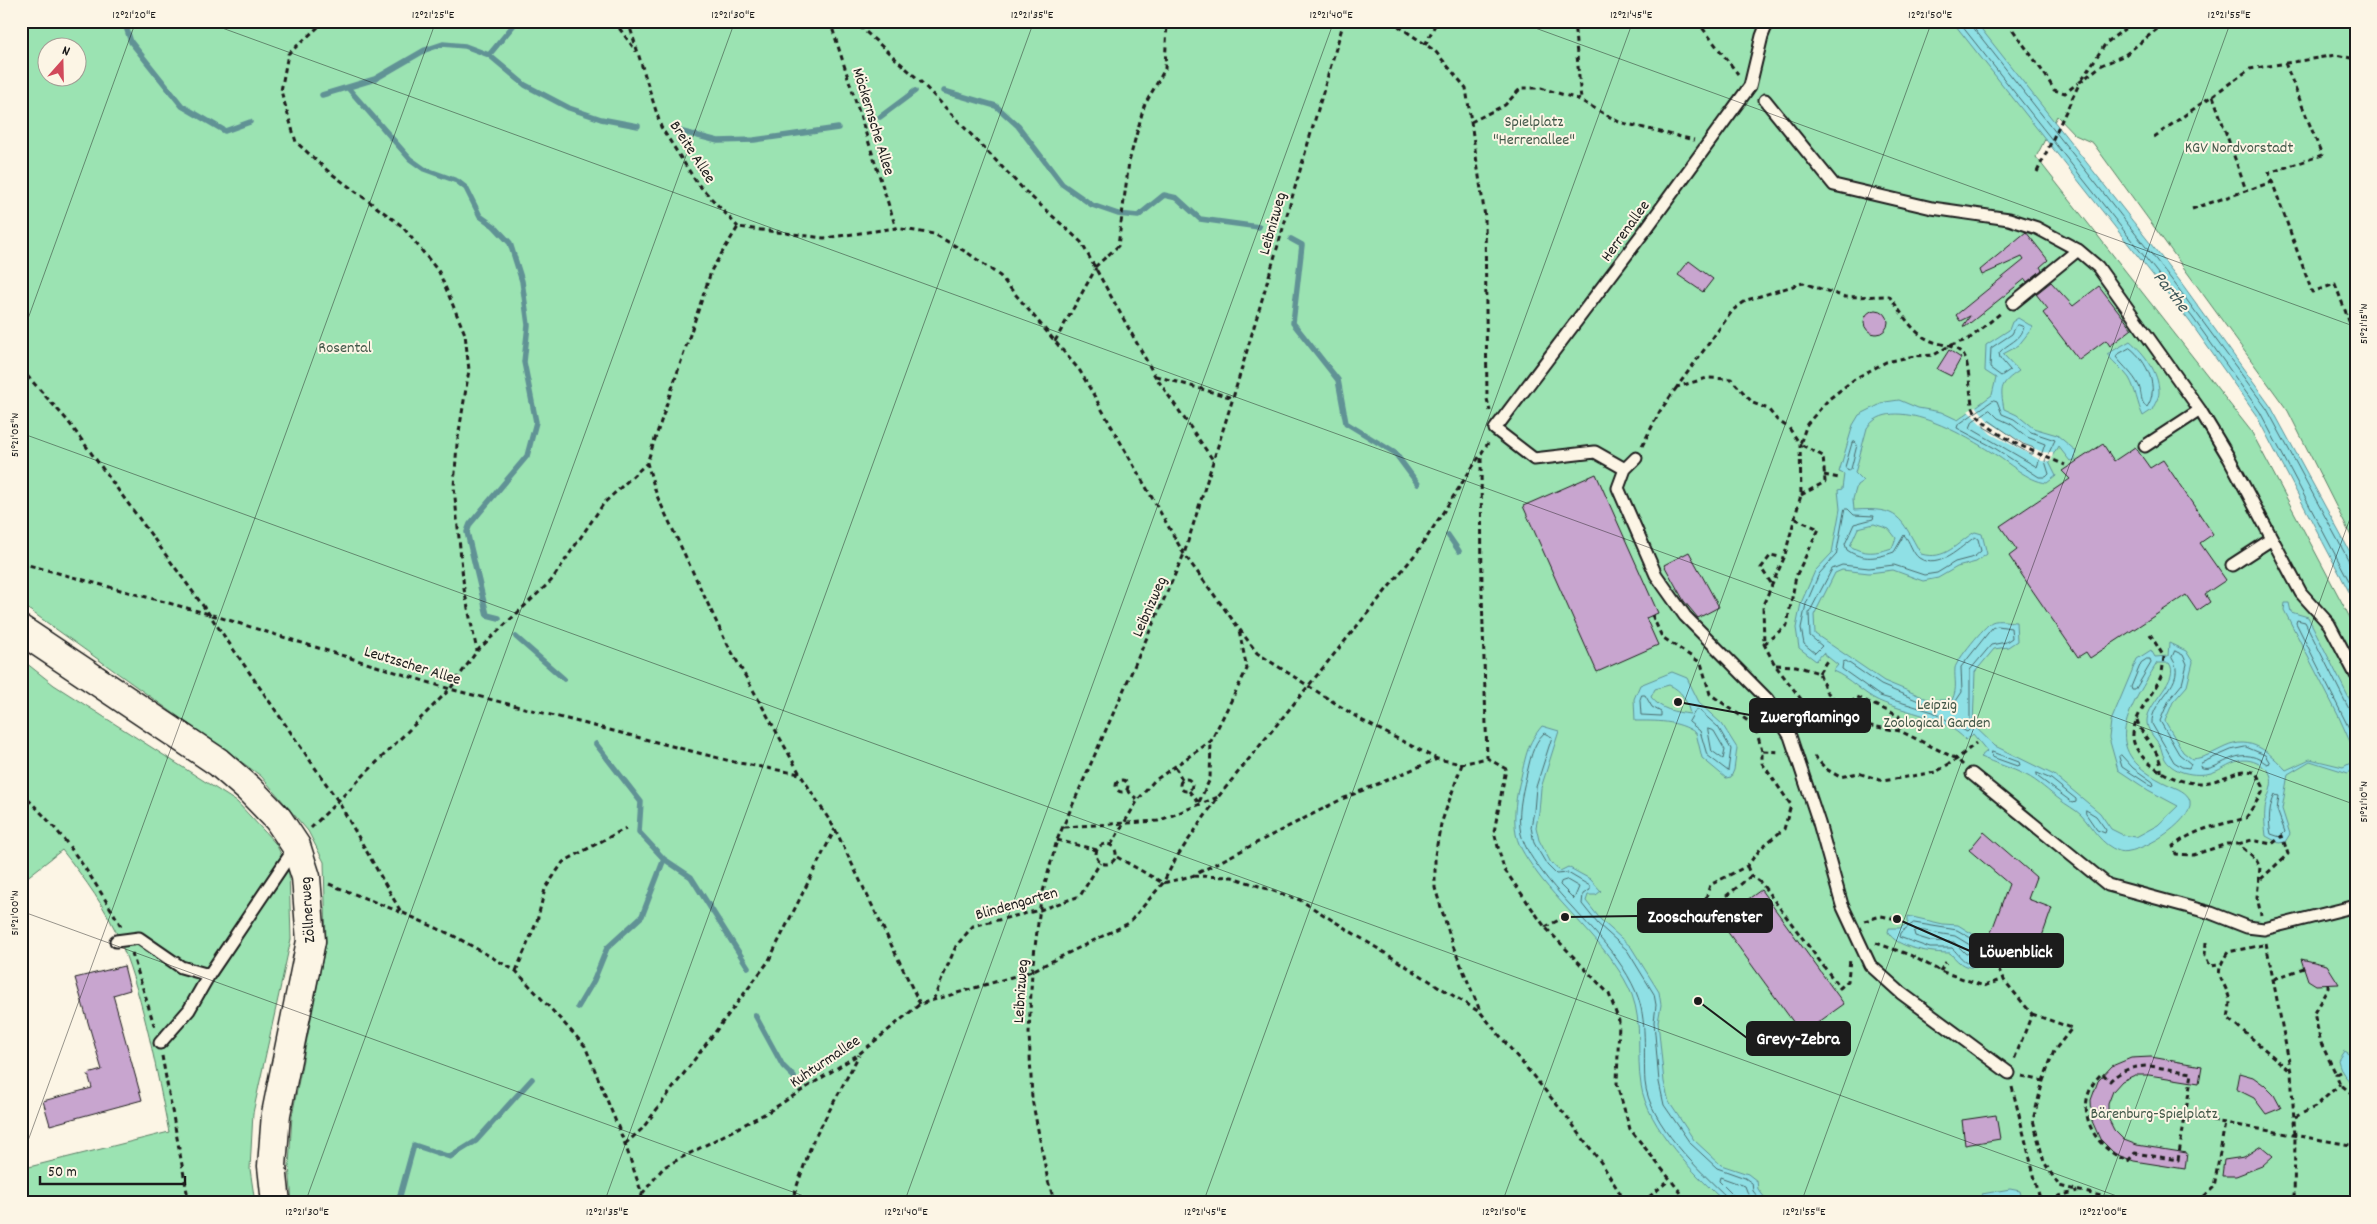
<svg xmlns="http://www.w3.org/2000/svg" width="2377" height="1224" viewBox="0 0 2377 1224" font-family="Dekko,sans-serif">
	<rect width="100%" height="100%" fill="#fcf5e5"/>
	<filter id="ink" filterUnits="userSpaceOnUse"><feTurbulence type="fractalNoise" baseFrequency=".02" numOctaves="2"/><feDisplacementMap in="SourceGraphic" scale="10" xChannelSelector="R" yChannelSelector="G"/><feConvolveMatrix kernelMatrix="1 2 1 2 8 2 1 2 1" color-interpolation-filters="sRGB"/></filter>
	<g filter="url(#ink)">
		<path fill="#9be3b2" stroke="#5c8067" fill-rule="evenodd" d="M21,21H2019L2020,23L2024,21H2356V546L2288,411L2093,143L2075,135L2057,116L2036,157L2251,431L2356,629V1203H292L289,1165L292,1116L326,942L324,862L308,831L261,776L21,604ZM48,48H78V78H48Z
			M21,659L54,685L237,802L276,844L289,870L291,939L253,1113L250,1169L255,1203H29L25,1168L169,1132C156,1069 145,1004 121,943C107,909 85,879 62,850L21,882Z"/>
		<path fill="#8fe0e5" stroke="#619295" fill-rule="evenodd" d="M1952,21H1975L2180,281L2271,407L2356,563V605L2256,415L2190,322Z
			M2018,318L2033,327L2018,346L2003,354L2019,371C2000,384 2000,387 2004,409L2017,415L2033,428L2057,435L2076,451L2075,460L2070,461L2058,446L2049,462L2056,476L2047,483C2027,481 2009,462 1991,452C1964,435 1891,392 1867,428L1855,473L1863,481L1857,485L1853,499L1854,510C1900,507 1900,517 1921,554C1946,561 1956,543 1975,532L1982,534L1987,554L1976,562L1957,567L1938,578L1923,581L1893,570L1869,573L1842,570L1835,573L1814,615L1815,634L1884,681L1930,700H1952C1958,688 1954,680 1955,668C1956,661 1985,625 1992,622C1999,619 2008,622 2016,622L2017,641L2008,647L1994,649L1975,672L1973,725L1995,746L2054,775L2100,813L2111,829L2123,835L2136,837L2158,825L2178,806L2148,790L2118,770L2109,738L2111,721L2137,659L2151,650L2155,657L2168,656L2169,643L2186,651L2193,662L2187,686L2173,702L2165,721L2183,752L2192,759C2205,758 2214,752 2225,747C2251,735 2269,752 2286,770L2310,759L2343,767L2356,760V768L2348,773L2310,761L2288,774L2282,809L2290,834L2285,842L2279,843L2266,836C2265,827 2264,818 2265,809C2266,796 2276,785 2269,772C2266,768 2261,765 2257,763C2238,754 2227,768 2211,773C2195,777 2171,773 2164,757C2162,754 2162,750 2160,746C2156,738 2146,731 2147,720C2148,702 2181,679 2169,663H2157C2126,715 2098,752 2169,785C2176,788 2188,792 2190,801C2194,822 2136,857 2119,851C2101,845 2093,828 2081,815C2075,809 2066,805 2059,799C2049,792 2038,781 2026,775C2011,768 1995,763 1980,757L1987,751L1973,734L1966,740C1942,715 1909,714 1879,701C1862,693 1850,678 1833,671L1838,665L1823,653L1816,661L1799,648L1796,628L1801,603L1815,571L1832,553L1840,509L1838,490L1842,489L1844,474L1839,472L1853,425L1859,415L1885,402L1899,400L1918,408L1941,412L1958,420L1992,395L1996,378L1985,371L1986,345L2009,330L2012,322ZM1874,524L1889,529L1896,538L1892,548C1876,553 1865,555 1850,546L1858,528Z
			M2130,341C2144,353 2159,372 2159,392C2159,398 2154,405 2152,410L2143,416C2137,403 2136,390 2129,378C2123,369 2113,363 2107,354Z
			M2285,603H2289L2291,612L2308,617L2356,712V755L2338,715L2284,610Z
			M1672,672L1687,678L1700,704L1722,724L1737,748L1734,770L1731,777L1726,778L1702,758L1696,733C1678,720 1656,721 1635,721L1634,699L1640,685ZM1669,685C1682,690 1687,701 1690,714C1675,712 1661,710 1651,697L1655,689Z
			M1542,726L1559,731L1541,788L1539,812L1536,827L1539,840L1551,863L1560,871L1568,867L1590,879L1601,891L1596,895H1588L1586,901L1601,920L1631,947L1659,992L1661,1005L1658,1022L1664,1082L1669,1102L1694,1140L1721,1165L1748,1174L1757,1181L1758,1189L1769,1203H1726C1695,1175 1647,1127 1641,1085C1636,1055 1643,1024 1632,995C1615,952 1565,911 1537,873C1529,861 1519,849 1516,834C1513,816 1516,795 1521,777C1526,755 1527,744 1542,726Z
			M1908,916L1943,924L1958,925L1976,936H1983L1982,967C1965,969 1961,965 1950,953C1933,953 1897,949 1888,932L1889,928H1900L1908,923Z
			M2344,1051L2356,1059V1085C2345,1079 2341,1072 2338,1060Z
			M21,1152L29,1203H21Z
			M2010,1189L2020,1191L2023,1203H1984L1982,1194Z"/>
		<path fill="#fcf5e5" d="M1976,406L1989,422L2025,444L2042,452L2053,453L2052,460L2049,462L2042,461L1991,434L1968,411Z"/>
		<g fill="none" stroke-linecap="round" stroke-linejoin="round">
			<path stroke="#4a6a6c" stroke-width="1" d="M1958,21L2193,318L2260,412L2356,594
				M1971,21L1972,26L2175,284L2267,409L2349,561L2356,564
				M2019,325L2024,327C2021,341 2007,343 1999,353L2000,358L2010,370L2001,376L1990,368L1991,348L2012,334L2016,326Z
				M2130,348C2147,361 2160,388 2147,407C2140,403 2142,393 2139,386C2133,374 2124,367 2116,357L2117,355Z
				M1994,400L1997,401L2002,414L2014,419L2031,432L2055,440L2045,461L2049,474L2046,477H2039L1993,447L1957,428L1958,425Z
				M1990,410L1998,418L2011,424L2027,437L2045,444L2037,467L1970,428L1973,421Z
				M1990,421L2023,444L2034,448L2033,454H2030L1984,427V423Z
				M1855,442L1857,445L1851,469L1848,471L1845,467L1852,443Z
				M1845,509H1848L1854,515L1874,516L1873,519L1854,524L1845,544L1847,550C1863,561 1877,558 1894,552L1904,535C1910,541 1912,553 1919,558C1939,571 1960,547 1975,537L1978,539L1981,551L1974,557L1955,562L1937,573L1924,575L1894,565L1869,568L1842,565L1832,569L1809,613L1810,636L1822,646L1815,653L1804,644L1801,628L1806,604L1819,574L1836,555Z
				M1998,626L2011,628L2012,638L2006,642L1991,645L1970,670V729L1967,732L1933,712L1880,696L1842,669L1843,662L1846,661L1881,685L1928,705L1954,704L1962,692L1961,667L1992,628Z
				M2175,651L2183,655L2187,664L2182,684L2169,700L2160,721L2179,754L2191,764L2189,768L2182,767L2174,762L2152,724C2150,699 2189,684 2172,658Z
				M2147,659H2150L2151,663L2135,690H2132L2131,687L2141,663Z
				M1642,695H1645L1652,707L1661,712V716L1641,715L1640,700Z
				M1696,710H1699L1718,727L1731,749L1728,771L1707,755L1700,731L1689,722Z
				M2356,712L2349,709L2305,622L2297,620L2296,623L2356,742
				M1708,729L1714,731L1725,750L1723,759L1712,751Z
				M2246,747L2265,755L2270,763L2267,764C2235,740 2218,776 2200,767L2201,763L2231,750Z
				M1992,752L2019,762L2020,765L2017,766L1992,757Z
				M2121,755L2133,768L2153,782L2154,785L2151,786L2122,767L2119,757Z
				M2037,773L2051,779L2076,799V802L2073,803L2038,777Z
				M2275,795L2279,796L2277,810L2285,832L2280,837L2271,834C2268,822 2269,806 2275,795Z
				M2086,810L2096,816L2106,830L2105,833L2097,830L2086,814Z
				M1567,880L1579,887L1574,899L1560,885L1561,882Z
				M1914,923L1957,930L1976,941V962C1964,966 1960,955 1952,948H1930L1899,937L1900,933Z
				M1918,930L1955,936L1970,945V953L1966,954L1954,942L1931,941L1915,936L1914,932Z
				M1729,1203L1728,1198C1699,1170 1649,1124 1645,1082C1643,1053 1648,1020 1636,992C1616,946 1573,913 1543,873C1534,861 1525,849 1521,834C1517,816 1522,794 1526,777C1530,761 1532,745 1544,733L1552,737L1536,787L1534,811L1531,827L1534,843L1547,865L1556,874L1568,873L1590,886V890L1583,894L1582,904L1598,924L1627,950L1654,994L1656,1005L1654,1022L1659,1082L1664,1105L1690,1143L1717,1168L1745,1178L1752,1183L1753,1191L1763,1203
				M1735,1203L1732,1194L1719,1181L1720,1177L1745,1186L1748,1194L1754,1203"/>
			<path stroke="#619295" stroke-width="5.5" d="M124,21L131,42L182,106L225,131L250,122
				M489,55L517,21
				M348,88L410,159L424,169L457,181L466,188L480,216L494,226L510,243L522,281L528,325L524,362L536,422L527,456L470,524L467,532L487,615L499,618
				M944,91L996,106L1018,126L1062,184L1092,205L1118,214L1138,216L1164,195L1177,198L1200,219L1259,227
				M322,95L375,79L425,50L443,44L465,46L489,55L525,85L569,108L601,119L638,126
				M880,117L915,91
				M675,130L718,141L754,140L838,128
				M1291,239L1302,245L1293,323L1338,380L1346,423L1395,453L1418,484
				M1448,535L1459,551
				M516,637L564,679
				M596,744L641,802L639,832L664,859L691,877L748,967
				M578,1007L594,980L607,948L642,916L664,859
				M755,1015L783,1066L794,1077
				M398,1203L414,1145L450,1157L476,1141L532,1079"/>
		</g>
		<path fill="#c8a5cf" stroke="#1c1c1c" d="M2026,232L2048,260L2040,267L2042,270L2027,282L2025,279L1965,327L1963,326L1970,316L1960,321L1956,315L2024,260L2022,257L1982,275L1980,270Z
			M1689,261L1713,279L1703,292L1678,275Z
			M2051,282L2073,306L2099,286L2132,329L2110,346L2106,340L2079,360L2043,313L2048,309L2036,294Z
			M1864 322a12 12 0 1 1 24 0a12 12 0 1 1-24 0Z
			M1949,350L1961,358L1951,376L1937,369Z
			M2103,444L2114,461L2135,447L2150,468L2163,460L2213,534L2200,543L2226,580L2205,594L2210,602L2197,611L2186,595L2090,658L2086,652L2078,657L2026,581L2009,556L2017,550L2000,526L2070,479L2062,471Z
			M1596,474L1658,613L1646,618L1658,645L1597,672L1523,506Z
			M1689,552L1719,607L1698,618L1684,601L1664,565Z
			M1984,832L2036,877L2028,899L2052,908L2034,959L2005,961L1986,956L1984,944L1992,930L2009,884L1969,850Z
			M1761,890L1844,1004L1802,1034L1719,920Z
			M2301,959L2327,965L2339,984L2316,985L2308,980Z
			M124,966L130,990L113,995L142,1100L50,1125L43,1101L92,1088L88,1074L102,1070L75,978Z
			M2151,1057L2202,1066L2199,1083L2149,1075H2135L2122,1081L2113,1091L2108,1104V1118L2114,1130L2124,1140L2137,1145L2187,1153L2185,1169L2134,1161L2115,1154L2100,1139L2092,1121L2091,1100L2098,1081L2112,1066L2131,1058Z
			M2239,1073L2253,1077L2264,1085L2274,1095L2281,1108L2266,1114L2254,1098L2236,1089Z
			M1996,1115L2000,1139L1965,1145L1962,1120Z
			M2261,1146L2273,1156L2262,1166L2236,1176H2222L2224,1160L2244,1157Z"/>
		<g fill="none" stroke-linecap="round" stroke-linejoin="round">
			<defs>
				<path id="lane" d="M1768,21L1762,36L1750,86L1646,229L1495,429L1534,459L1595,452L1625,469L1618,488L1656,575L1685,616L1767,699L1790,736L1819,823L1842,905L1870,965L1901,993L2009,1073
					M1765,100L1834,185L1932,208L2009,219L2037,228L2078,250L2098,267L2200,410L2229,458L2301,593L2329,624L2356,675
					M2013,303L2078,250
					M2145,446L2200,410
					M1625,469L1636,458
					M2232,565L2272,539
					M1972,774L2108,885L2211,913L2247,927L2264,929L2356,906
					M116,941L139,938L181,967L209,975L294,849
					M160,1043L189,1010L209,975"/>
				<path id="secondary" d="M21,630L218,762L249,789L278,819L296,846L306,877L311,941L276,1114L272,1166L276,1203"/>
			</defs>
			<use href="#lane" stroke="#1c1c1c" stroke-width="15"/>
			<use href="#secondary" stroke="#1c1c1c" stroke-width="31"/>
			<path stroke="#1c1c1c" stroke-width="3" stroke-dasharray="5 4" stroke-linecap="butt" d="M325,21L288,54L281,91L296,142L328,171L402,226L439,272L465,334L469,370L457,444L454,487L464,589L477,651
				M614,21L636,51
				M628,21L661,127L697,183L738,227
				M830,21L896,228
				M852,21L856,23L919,80L1025,191L1081,242L1155,376L1213,460
				M1391,21L1435,51L1466,88L1485,217L1487,399L1490,411
				M1574,21L1581,100
				M1697,21L1738,74
				M2012,21L2013,30L2046,76L2054,90L2065,93L2078,83
				M1425,45L1437,21
				M2285,63L2322,155L2269,173L2312,292L2335,284L2356,339
				M2082,79L2106,43L2135,21
				M2213,96L2246,190
				M1471,122L1505,105L1521,88H1541L1578,99L1619,122L1694,140
				M2154,137L2250,69L2336,55L2356,59
				M2037,172L2080,82L2102,65L2125,55L2167,21
				M2192,209L2272,182
				M1095,267L1118,246L1129,162L1144,106L1165,69L1167,21
				M1055,341L1096,268
				M21,369L67,420L209,614L338,801L401,912L454,936L516,971L585,1046L625,1144L642,1194L641,1203
				M1156,376L1233,398
				M1642,446L1660,411L1677,387
				M1481,458L1482,594L1487,758
				M1824,475L1839,478
				M1801,495L1825,482L1823,456L1800,444L1807,424L1829,399L1856,378L1886,362L1914,356L1934,355L1949,346L1969,339L2002,312
				M21,563L209,614L450,689L734,762L800,774
				M1771,583L1761,568L1771,555L1784,558
				M1652,615L1662,637L1701,663L1710,694L1755,726L1762,751
				M2150,634L2164,657C2163,663 2163,670 2161,676C2153,695 2135,713 2133,734C2132,746 2141,756 2149,763C2169,779 2194,789 2220,779C2234,774 2241,768 2256,773L2263,786L2262,793L2246,818C2217,826 2199,827 2173,846L2176,854L2193,855L2227,844H2238L2255,858L2260,867L2257,897L2261,915
				M1764,644L1787,625L1796,576L1819,529L1796,519
				M1776,665L1796,666L1819,673L1826,691L1844,709L1841,721
				M1819,673L1828,659
				M1844,709L1857,697L1899,716L1900,731
				M2137,720C2143,740 2162,751 2161,772
				M1814,756L1826,769L1840,777L1858,773L1883,781L1936,772L1957,759L1976,743
				M1462,764L1441,824L1435,855V888L1453,946L1481,1013L1567,1117L1602,1164L1626,1203
				M1963,765L1957,759L1900,731L1814,716L1775,665L1764,644L1763,605L1784,558L1801,495L1800,444L1789,428L1777,420L1768,409L1753,403L1731,379L1707,378L1677,387L1733,310L1747,300L1803,283L1845,297L1889,296C1900,310 1911,331 1927,339C1939,346 1955,343 1964,356C1969,363 1970,394 1972,404C1977,431 2042,455 2065,465
				M1175,767L1182,779
				M1180 785a6 6 0 1 1 12 0a6 6 0 1 1-12 0Z
				M1116 786a6 6 0 1 1 12 0a6 6 0 1 1-12 0Z
				M1127,790L1138,800
				M1189,791L1199,803
				M21,793C63,831 93,878 121,926
				M1199,802L1210,779L1211,741
				M1064,827L1158,821L1218,797
				M311,828L450,689L477,651L551,581L604,503L647,463
				M1057,840L1097,850
				M1096 854a10 10 0 1 1 20 0a10 10 0 1 1-20 0Z
				M2238,844L2252,840L2272,844L2282,836L2288,854L2261,879
				M1111,845L1138,800L1154,781L1211,741L1247,669L1239,630
				M1117,857L1163,883L1192,876L1342,799L1437,759L1462,764L1487,758L1506,769L1494,832L1504,869L1545,927L1609,994L1619,1021L1617,1084L1630,1129L1689,1203
				M1747,866L1751,876L1761,883L1840,988L1848,981L1850,958
				M1193,876L1232,877L1300,900L1481,1013
				M1751,876L1719,902L1706,898L1710,885L1747,866L1762,847L1784,829L1791,805L1762,763V751L1781,752
				M329,884L400,912
				M1864,921L1881,916L1897,919
				M1545,927L1565,917
				M2206,942L2205,955L2210,966L2220,965
				M1876,943L1910,955L1940,971L1984,986L2003,979L2032,1014L2014,1060
				M2266,943L2291,1072L2295,1136L2294,1203
				M2263,945L2228,952C2212,977 2222,975 2229,997C2231,1003 2229,1012 2228,1018L2290,1071
				M132,953L155,1028
				M1995,960L2003,979
				M516,971L537,921L545,889L563,862L626,828
				M1940,971L1946,962
				M2274,979L2304,968
				M2328,984V988L2314,1013L2321,1043L2336,1074
				M933,1000L956,946L973,926L1040,910L1080,896L1100,863
				M920,1004L835,829L800,774L724,638L657,496L647,463L712,269L738,227L824,238L896,228L934,234L968,253L1000,276L1080,371L1184,554L1257,653L1363,721L1437,759
				M2032,1014L2072,1028L2054,1051L2043,1081
				M162,1056L189,1203
				M2150,1066L2192,1073L2178,1160L2135,1153L2128,1161C2091,1147 2070,1104 2102,1073L2110,1081C2122,1069 2134,1066 2150,1066Z
				M2340,1072L2336,1074L2340,1084L2351,1093
				M2022,1076L2043,1081L2033,1120L2044,1162L2059,1186L2131,1203
				M2354,1085L2351,1093L2356,1100
				M2012,1087L2041,1203
				M2185,1116L2356,1146
				M2295,1117L2315,1107L2340,1084
				M625,1144L642,1129L768,962L835,829
				M642,1194L664,1167L768,1112L859,1054L920,1004L1032,971L1129,923L1163,883L1176,858L1218,797L1418,551L1488,443
				M791,1203L812,1143L859,1055
				M1055,1203L1048,1181L1032,1099L1029,1033L1032,971L1041,899L1057,840L1184,554L1233,398L1344,21
				M1642,1203L1669,1180
				M2051,1203L2056,1197L2077,1191
				M2197,1203L2214,1187L2225,1123"/>
			<use href="#lane" stroke="#fcf5e5" stroke-width="11"/>
			<use href="#secondary" stroke="#fcf5e5" stroke-width="28"/>
		</g>
	</g>
	<path fill="none" stroke="#1c1c1c" stroke-width="1" stroke-opacity="0.45" d="M203,21L2356,805M1516,21L2356,327M21,338L136,21M21,433L2136,1203M21,911L823,1203M21,1160L436,21M305,1203L735,21M604,1203L1034,21M904,1203L1334,21M1203,1203L1633,21M1502,1203L1932,21M1801,1203L2231,21M2101,1203L2356,502"/>
	<g text-anchor="middle" stroke-width="4" stroke-linejoin="round" paint-order="stroke">
		<g font-size="16" fill="#425849" stroke="#fcf5e5">
			<text x="1534" y="126">Spielplatz<tspan x="1534" dy="18">"Herrenallee"</tspan></text>
			<text x="2239" y="152">KGV Nordvorstadt</text>
			<text x="345" y="352">Rosental</text>
			<text x="1937" y="709">Leipzig<tspan x="1937" dy="18">Zoological Garden</tspan></text>
			<text x="2154" y="1118">Bärenburg-Spielplatz</text>
		</g>
		<g font-size="16" fill="#1c1c1c" stroke="#fcf5e5">
			<text transform="translate(875 121) rotate(73)" y="6">Möckernsche Allee</text>
			<text transform="translate(694 151) rotate(57)" y="6">Breite Allee</text>
			<text transform="translate(1271 223) rotate(-74)" y="6">Leibnizweg</text>
			<text transform="translate(1624 230) rotate(-54)" y="6">Herrenallee</text>
			<text transform="translate(1148 606) rotate(-66)" y="6">Leibnizweg</text>
			<text transform="translate(413 664) rotate(17)" y="6">Leutzscher Allee</text>
			<text transform="translate(1016 902) rotate(-16)" y="6">Blindengarten</text>
			<text transform="translate(306 910) rotate(-94)" y="6">Zöllnerweg</text>
			<text transform="translate(1019 991) rotate(-86)" y="6">Leibnizweg</text>
			<text transform="translate(824 1060) rotate(-34)" y="6">Kuhturmallee</text>
		</g>
		<g font-size="18" font-style="italic" fill="#3e5758" stroke="#fcf5e5">
			<text transform="translate(2172 291) rotate(52)" y="6">Parthe</text>
		</g>
	</g>
	<path fill="none" stroke="#1c1c1c" stroke-width="2" d="M1678 702L1750 715M1565 917L1638 916M1897 919L1970 951M1698 1001L1747 1038"/>
	<g fill="#1c1c1c" stroke="#fcf5e5" stroke-width="2">
		<circle cx="1678" cy="702" r="5"/>
		<circle cx="1565" cy="917" r="5"/>
		<circle cx="1897" cy="919" r="5"/>
		<circle cx="1698" cy="1001" r="5"/>
	</g>
	<g fill="#1c1c1c" stroke="#1c1c1c" stroke-width="2">
		<rect x="1750" y="699" width="120" height="33" rx="5"/>
		<rect x="1638" y="899" width="134" height="33" rx="5"/>
		<rect x="1970" y="934" width="93" height="33" rx="5"/>
		<rect x="1747" y="1022" width="103" height="33" rx="5"/>
	</g>
	<g font-size="18" text-anchor="middle" font-weight="bold" fill="#fff">
		<text x="1810" y="722">Zwergflamingo</text>
		<text x="1705" y="922">Zooschaufenster</text>
		<text x="2016" y="957">Löwenblick</text>
		<text x="1798" y="1044">Grevy-Zebra</text>
	</g>
	<rect width="2377" height="1224" fill="none" stroke="#fcf5e5" stroke-width="55"/>
	<g transform="translate(62 62) rotate(20)"><circle r="24" fill="#fcf5e5" stroke="#a29e95"/>
	<path d="M0-4L9 19L0 12L-9 19Z" fill="#d1495b"/>
	<text y="-8" font-size="14" font-weight="bold" text-anchor="middle" fill="#1c1c1c">N</text>
	</g>
	<path d="M40 1176v8h145v-8" fill="none" stroke="#1c1c1c" stroke-width="2.5"/>
	<text x="48" y="1176" font-size="15" fill="#1c1c1c" stroke="#fcf5e5" stroke-width="4" paint-order="stroke">50 m</text>
	<rect x="28" y="28" width="2322" height="1168" fill="none" stroke="#1c1c1c" stroke-width="2"/>
	<g font-size="12" text-anchor="middle" fill="#1c1c1c">
		<text x="134" y="18">12°21'20"E</text>
		<text x="433" y="18">12°21'25"E</text>
		<text x="733" y="18">12°21'30"E</text>
		<text x="1032" y="18">12°21'35"E</text>
		<text x="1331" y="18">12°21'40"E</text>
		<text x="1631" y="18">12°21'45"E</text>
		<text x="1930" y="18">12°21'50"E</text>
		<text x="2229" y="18">12°21'55"E</text>
		<text transform="translate(2363 324) rotate(-90)" y="4">51°21'15"N</text>
		<text transform="translate(14 435) rotate(-90)" y="4">51°21'05"N</text>
		<text transform="translate(2363 802) rotate(-90)" y="4">51°21'10"N</text>
		<text transform="translate(14 913) rotate(-90)" y="4">51°21'00"N</text>
		<text x="307" y="1215">12°21'30"E</text>
		<text x="607" y="1215">12°21'35"E</text>
		<text x="906" y="1215">12°21'40"E</text>
		<text x="1205" y="1215">12°21'45"E</text>
		<text x="1504" y="1215">12°21'50"E</text>
		<text x="1804" y="1215">12°21'55"E</text>
		<text x="2103" y="1215">12°22'00"E</text>
	</g>
</svg>
